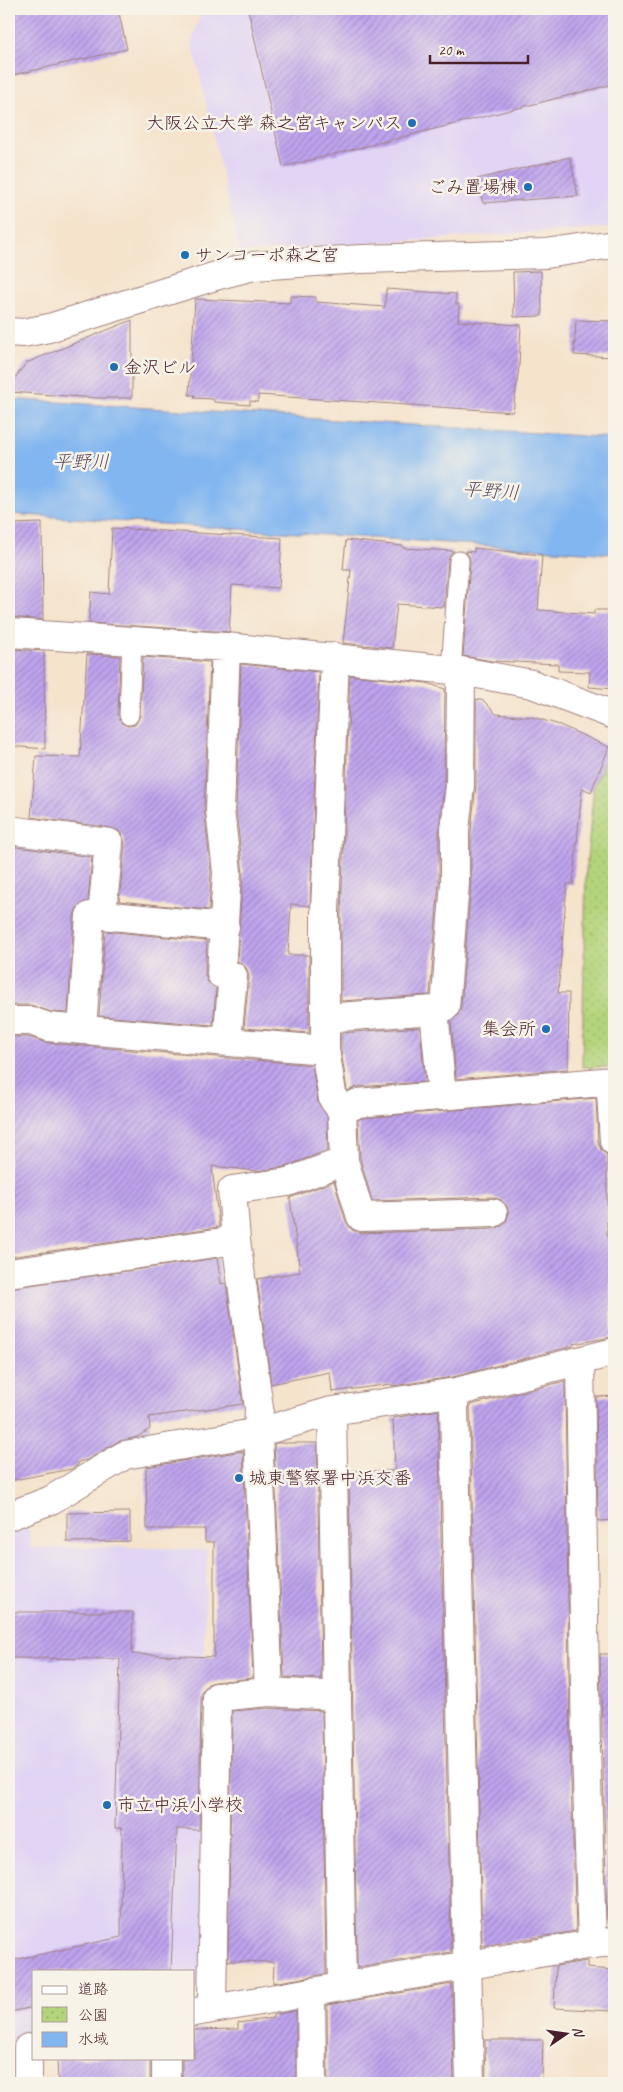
<svg xmlns="http://www.w3.org/2000/svg" width="623" height="2092" viewBox="0 0 623 2092" font-family="Caveat,'Klee One',sans-serif">
	<defs>
		<pattern id="park-dots" width="8" height="8" patternUnits="userSpaceOnUse" patternTransform="scale(1.25)"><rect width="8" height="8" fill="#b4d47b"/><path d="M2 2h.1M6 6h.1" fill="none" stroke="#9cb66a" stroke-width="1.8" stroke-linecap="round"/></pattern>
		<pattern id="building-hatch" width="6" height="6" patternUnits="userSpaceOnUse" patternTransform="scale(1.25)"><rect width="6" height="6" fill="#bfa4ee"/><path d="M-1 1l2-2M0 6l6-6M5 7l2-2" fill="none" stroke="#9d85c1"/></pattern>
	</defs>
	<rect width="100%" height="100%" fill="#f7f3e8"/>
	<filter id="ink" filterUnits="userSpaceOnUse"><feTurbulence type="fractalNoise" baseFrequency=".02" numOctaves="2"/><feDisplacementMap in="SourceGraphic" scale="10" xChannelSelector="R" yChannelSelector="G"/><feConvolveMatrix kernelMatrix="1 2 1 2 8 2 1 2 1" color-interpolation-filters="sRGB"/></filter>
	<filter id="wash" filterUnits="userSpaceOnUse"><feTurbulence type="fractalNoise" baseFrequency=".0096" numOctaves="4" result="noise"/><feDisplacementMap in="SourceGraphic" scale="20" xChannelSelector="R" yChannelSelector="G"/><feGaussianBlur stdDeviation="1.12" result="paint"/><feColorMatrix in="noise" values="0 0 0 0 0 0 0 0 0 0 0 0 0 0 0 0 0 1.4 0 .05"/><feComposite in="paint" operator="in"/></filter>
	<g filter="url(#wash)">
		<rect width="100%" height="100%" fill="#f5e3cc"/>
		<path fill="#e1d4f4" d="M202,9H614V227L240,252L192,41Z
			M28,1524L31,1548L125,1547L207,1550L204,1639L206,1983L194,1987V1971H34V2036L9,2041V1532Z"/>
		<path fill="url(#park-dots)" stroke="#7f7a53" d="M614,739V1067H582L586,871L594,786Z"/>
		<path fill="#82b6f0" stroke="#666a8e" d="M9,399L614,438V554L9,514Z"/>
		<g id="blocks">
			<path fill="url(#building-hatch)" d="M9,9H118L127,49L9,76Z
				M248,9H614V84L283,167Z
				M570,157L578,196L483,203L477,179Z
				M541,271L542,316L514,317L513,272Z
				M386,289L456,294V304H459L458,321L521,325L519,367L513,412L258,395V402L250,401V405L214,402L213,399L194,398L195,395H189L195,299L290,303V296L316,297V302L385,307Z
				M132,320V398H97L9,392V386L26,363Z
				M576,320L614,321V357L574,355Z
				M42,523L43,620L11,617L9,524Z
				M112,528L282,538L279,588L232,585L229,632L89,623L91,592L109,594Z
				M346,540L403,546V548L454,551L450,554L448,560L444,607L397,604L392,648L343,643L351,570H343Z
				M474,548L542,555L538,610L594,614V610H614V689L589,687L590,672L558,671V664L492,661L463,656L470,562L469,556L465,551L474,552Z
				M9,649L44,651L45,749L9,746Z
				M87,654L120,656L118,715L123,724L128,726L135,725L140,716L143,657L210,662L204,809L211,872L209,910L119,901L125,845L123,837L119,831L111,828L31,817L36,756L80,757Z
				M241,664L319,672L310,906L291,904L288,955H309V1033L244,1028L249,977L247,969L243,964L237,961L243,873L236,809Z
				M350,675L427,683L445,689L444,784L439,828V882L430,995L341,1001V912Z
				M476,699L484,701L496,714L532,717L560,725L609,747L591,792L582,788L573,884H567L558,993H569L568,1069L456,1079L451,1021L457,1016L461,1008L471,884V831L476,785Z
				M9,846L92,857L88,901L77,908L74,915L68,1013L51,1012L31,1005H9Z
				M105,931L207,941L205,974L207,981L216,988L213,1025L99,1016Z
				M420,1027L425,1082L357,1087L347,1091L341,1049V1033Z
				M11,1037H28L47,1043L312,1065L318,1102L327,1116L328,1150L284,1167L257,1171L212,1166L219,1227L9,1257V1082H10Z
				M596,1098L598,1142L601,1150L607,1155V1236H609L612,1337L573,1344V1346L453,1377L392,1386L391,1384L332,1392L330,1372L271,1384L257,1279L300,1272L290,1198L334,1181L346,1222L352,1230L361,1233L493,1229L502,1226L507,1220L509,1212L506,1205L501,1200L493,1197L372,1201L360,1158L358,1120L362,1118Z
				M217,1258L221,1284L226,1283L243,1404L149,1417L150,1429L137,1437L117,1442L87,1460L78,1462V1465L71,1469L9,1481V1288Z
				M565,1381L570,1749L576,1931L482,1946L470,1405Z
				M614,1396V1520L598,1521L596,1397Z
				M438,1410L451,1952L357,1968L349,1471H395L393,1418Z
				M277,1443H317L321,1679L284,1677L274,1444Z
				M243,1451L253,1678L215,1682L208,1684L203,1690L201,1697L199,1830L177,1829L171,1971H34V2007L9,2012V1961L121,1937L122,1828H115L120,1659L9,1658V1612H133L132,1654L214,1657V1542H205V1529H147L146,1467Z
				M130,1512V1541L67,1542V1513Z
				M600,1654H614V1920H607Z
				M269,1708L322,1711L326,1974L273,1983L274,1962L228,1961L232,1711Z
				M587,1961V1968L613,1970L611,2011L554,2008L556,1966Z
				M452,1984L454,2083H328L327,2005Z
				M296,2011V2083H182V2058H194V2030L238,2029V2023L273,2018V2015Z
				M485,2040H543L542,2079H539V2083H486Z
				M57,2058H150V2083H58Z"/>
		</g>
	</g>
	<g filter="url(#ink)">
		<use href="#blocks" fill-opacity="0" stroke="#a0817c" stroke-width="1"/>
		<g fill="none" stroke-linecap="round" stroke-linejoin="round">
			<defs>
				<path id="service" d="M451,670L459,561
					M129,715L132,640"/>
				<path id="minor" d="M9,633L226,647L461,671L532,684L614,715
					M226,647L220,810L227,872L221,974L233,976L227,1041
					M335,657L325,912V1050L333,1099L342,1111L344,1161L361,1217L493,1213
					M9,830L109,843L102,915
					M325,1018L434,1010
					M9,1021H31L48,1027L325,1050
					M82,1030L90,916L102,915L225,927
					M612,1081L611,1093L614,1141
					M442,1096L434,1010L445,1007L455,883V830L460,785L461,671
					M342,1111L358,1103L614,1081
					M9,1273L236,1240
					M580,1361L586,1749L592,1944
					M456,1392L454,1406L470,2083
					M332,1411L342,1986
					M9,1516L51,1500L125,1455L260,1432L332,1411L456,1392L614,1352
					M269,1692L258,1432L259,1408L236,1240L232,1190L288,1182L344,1161
					M311,1993L312,2083
					M212,2009L217,1697L269,1692L337,1696
					M195,2012L592,1944L614,1942
					M166,2058V2083
					M28,2083V2048"/>
				<path id="tertiary" d="M9,332L23,333L49,328L219,275L254,266L361,259L546,254L614,244"/>
			</defs>
			<use href="#service" stroke="#a0817c" stroke-width="21"/>
			<use href="#minor" stroke="#a0817c" stroke-width="30"/>
			<use href="#tertiary" stroke="#a0817c" stroke-width="30"/>
			<use href="#service" stroke="#fff" stroke-width="19"/>
			<use href="#minor" stroke="#fff" stroke-width="28"/>
			<use href="#tertiary" stroke="#fff" stroke-width="28"/>
		</g>
	</g>
	<g fill="#1f6fb2" stroke="#f7f3e8" stroke-width="2">
		<circle cx="412" cy="123" r="5"/>
		<circle cx="528" cy="187" r="5"/>
		<circle cx="185" cy="255" r="5"/>
		<circle cx="114" cy="367" r="5"/>
		<circle cx="546" cy="1029" r="5"/>
		<circle cx="239" cy="1478" r="5"/>
		<circle cx="107" cy="1805" r="5"/>
	</g>
	<g text-anchor="middle" stroke-width="5" stroke-linejoin="round" paint-order="stroke">
		<g font-size="18" fill="#4a1f2b" stroke="#f7f3e8" text-anchor="start">
			<text x="402" y="129" text-anchor="end">大阪公立大学 森之宮キャンパス</text>
			<text x="518" y="193" text-anchor="end">ごみ置場棟</text>
			<text x="195" y="261">サンコーポ森之宮</text>
			<text x="124" y="373">金沢ビル</text>
			<text x="536" y="1035" text-anchor="end">集会所</text>
			<text x="249" y="1484">城東警察署中浜交番</text>
			<text x="117" y="1811">市立中浜小学校</text>
		</g>
		<g font-size="19" font-style="italic" fill="#5b4c66" stroke="#f7f3e8">
			<text x="81" y="468">平野川</text>
			<text transform="translate(491 490) rotate(4)" y="7">平野川</text>
		</g>
	</g>
	<rect width="623" height="2092" fill="none" stroke="#f7f3e8" stroke-width="30"/>
	<rect x="32" y="1970" width="162" height="90" fill="#f7f3e8" stroke="#b29e9c"/>
	<rect x="42" y="1986" width="25" height="8" fill="#ffffff" stroke="#b29e9c"/>
	<text x="78" y="1994" font-size="15" fill="#4a1f2b">道路</text>
	<rect x="42" y="2007" width="25" height="15" fill="url(#park-dots)" stroke="#b29e9c"/>
	<text x="78" y="2020" font-size="15" fill="#4a1f2b">公園</text>
	<rect x="42" y="2032" width="25" height="15" fill="#82b6f0" stroke="#b29e9c"/>
	<text x="78" y="2044" font-size="15" fill="#4a1f2b">水域</text>
	<g transform="translate(566 2034) rotate(77)" stroke="#f7f3e8" stroke-width="4" paint-order="stroke">
	<path d="M0-4L9 19L0 12L-9 19Z" fill="#4a1f2b"/>
	<text y="-8" font-size="14" font-weight="bold" text-anchor="middle" fill="#4a1f2b">N</text>
	</g>
	<path d="M430 55v8h98v-8" fill="none" stroke="#4a1f2b" stroke-width="2.5"/>
	<text x="438" y="55" font-size="15" fill="#4a1f2b" stroke="#f7f3e8" stroke-width="4" paint-order="stroke">20 m</text>
</svg>
